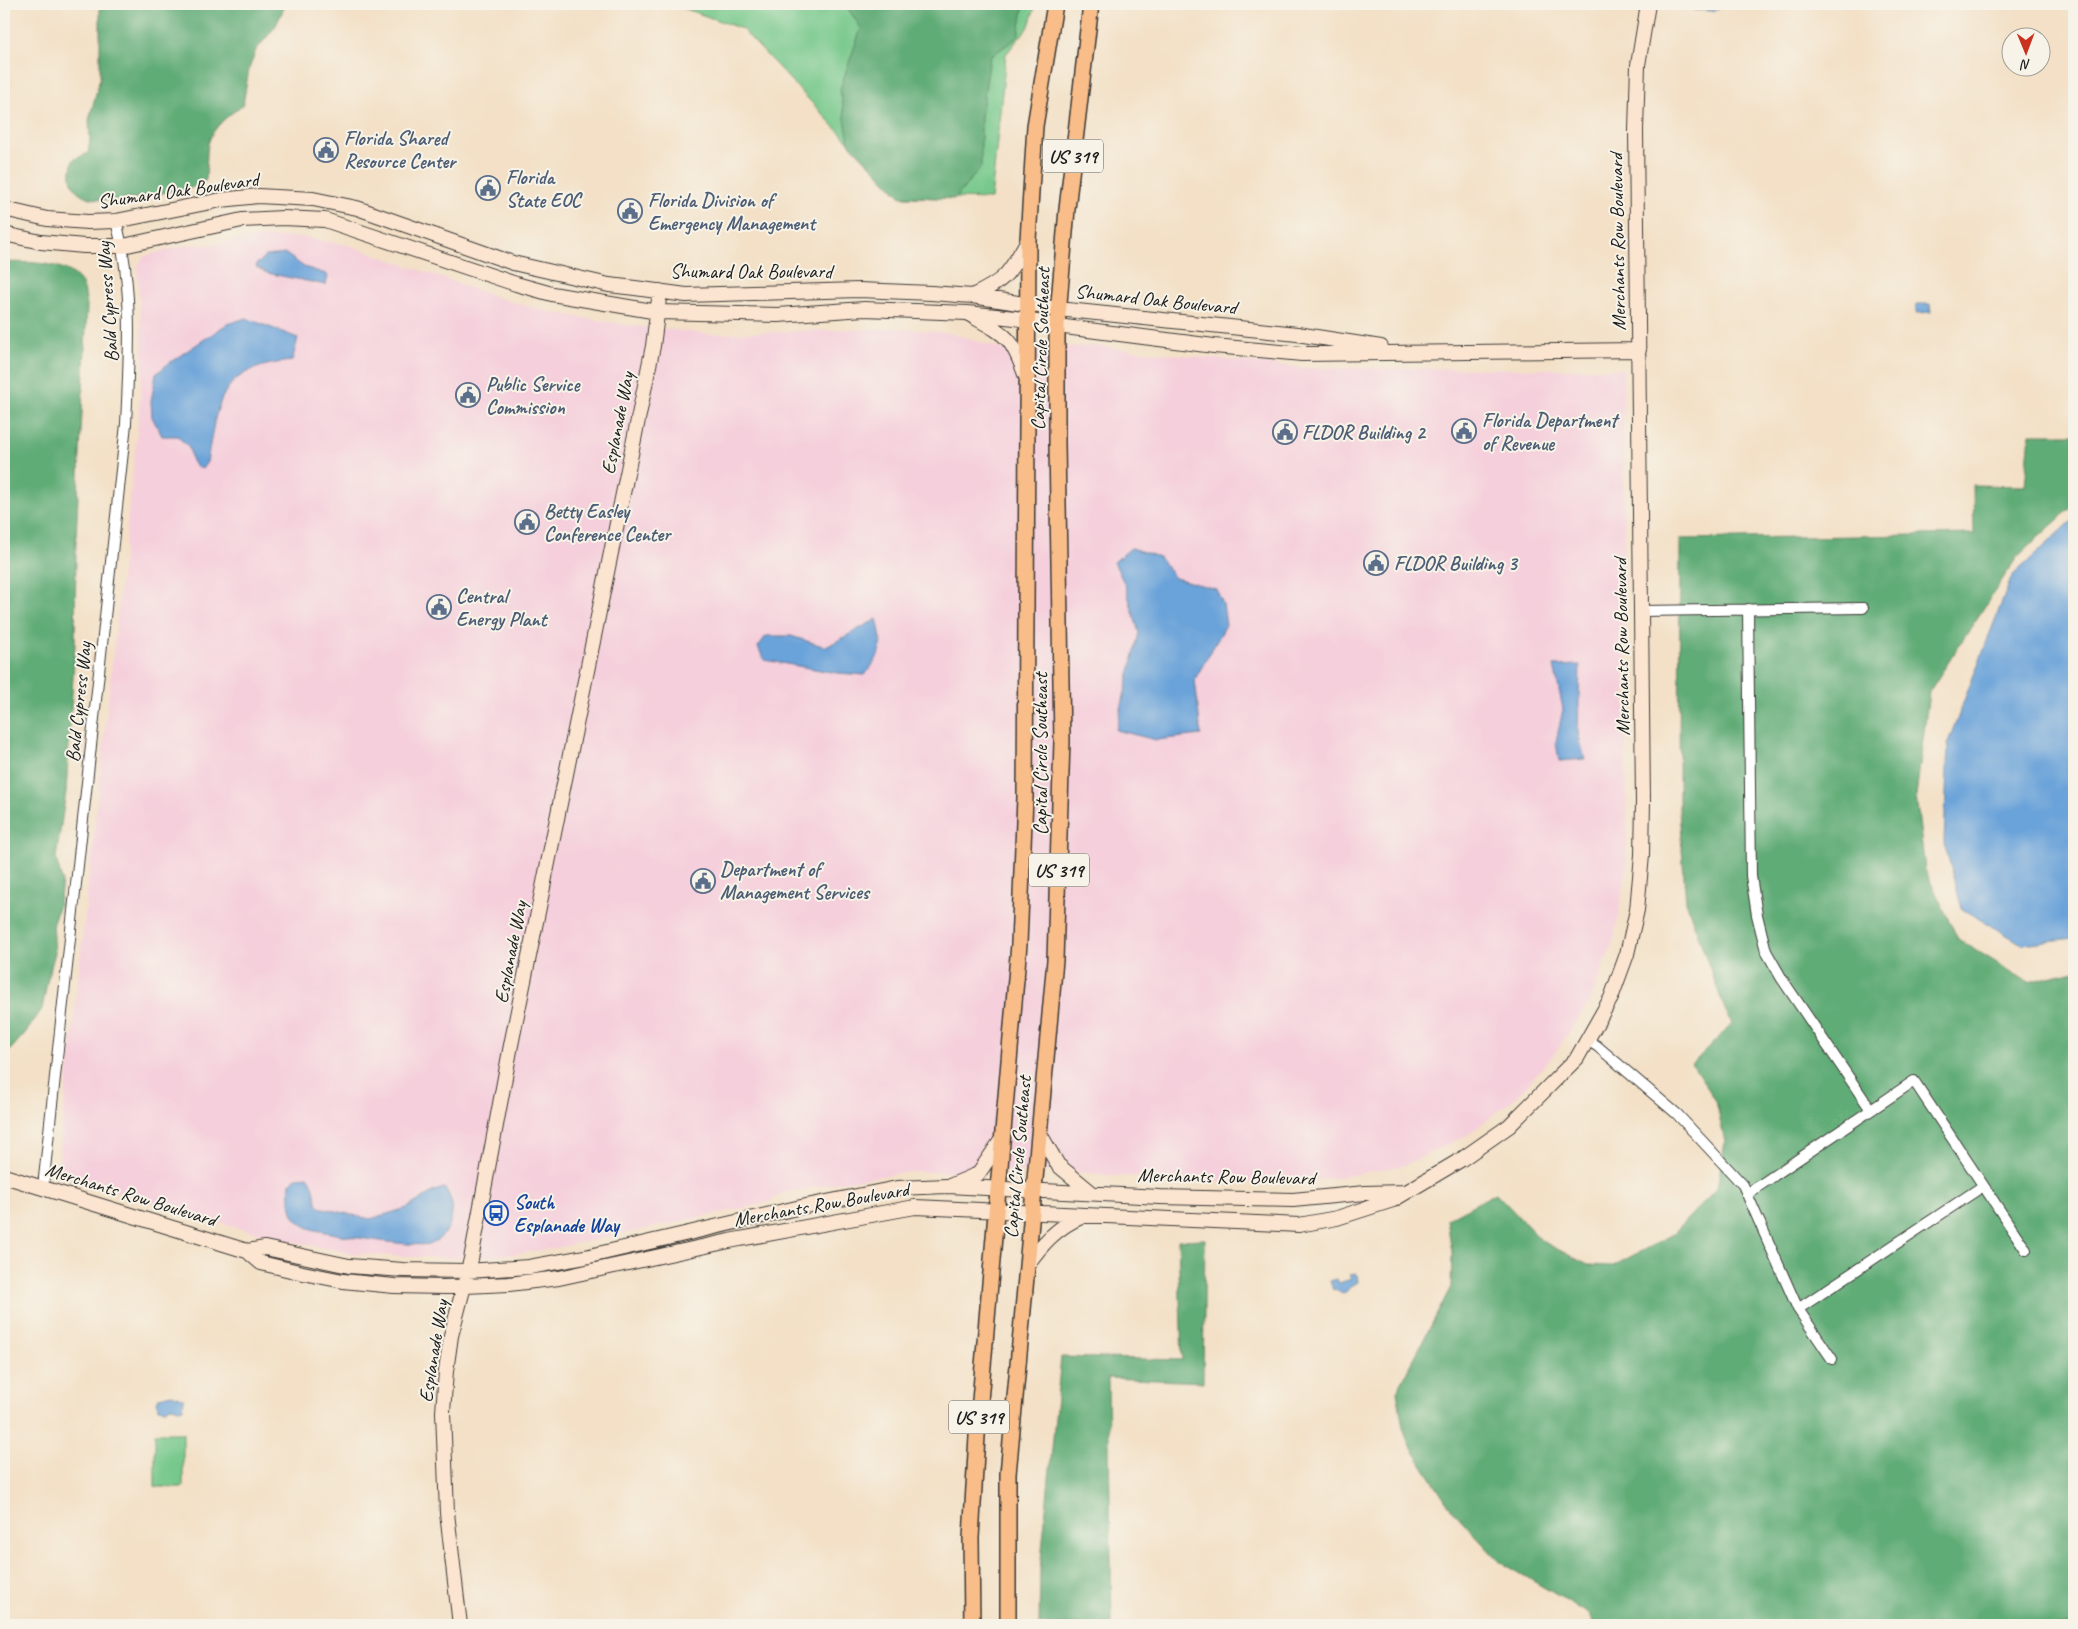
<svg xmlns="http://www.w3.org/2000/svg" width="2078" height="1629" viewBox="0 0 2078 1629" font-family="Caveat,sans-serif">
	<rect width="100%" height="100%" fill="#f7f3e8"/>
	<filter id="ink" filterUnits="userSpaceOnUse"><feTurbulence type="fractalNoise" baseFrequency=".02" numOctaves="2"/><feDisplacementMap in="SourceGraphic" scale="10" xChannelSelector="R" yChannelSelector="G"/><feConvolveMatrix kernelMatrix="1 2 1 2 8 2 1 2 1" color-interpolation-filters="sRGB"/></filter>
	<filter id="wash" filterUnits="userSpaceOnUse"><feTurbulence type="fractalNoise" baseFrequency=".0096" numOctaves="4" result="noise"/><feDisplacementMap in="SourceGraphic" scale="20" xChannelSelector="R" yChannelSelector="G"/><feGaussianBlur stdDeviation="1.12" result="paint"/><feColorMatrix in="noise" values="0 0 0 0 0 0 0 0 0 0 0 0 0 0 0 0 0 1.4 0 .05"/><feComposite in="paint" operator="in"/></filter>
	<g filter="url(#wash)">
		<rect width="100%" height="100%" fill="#f3e0c6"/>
		<path fill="#f5cfdb" d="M263,237H301L348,245L508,301L550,312L626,325L708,334L895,328L950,333L1003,349L1095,346L1303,368L1623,369L1627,869L1614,939L1590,1001L1555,1053L1517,1096L1469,1134L1405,1165L1341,1177L1280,1184L1102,1175L1072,1171L909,1172L841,1182L783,1193L767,1203L551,1249L497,1256L447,1258L355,1254L299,1243L238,1228L57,1174L137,432L143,362L137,267L144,256L191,244L203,246Z"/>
		<path fill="#76c88b" stroke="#497254" d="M672,4H1036L1029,26L1006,54L991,199L901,197L742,29Z
			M155,1433H183V1487H155Z"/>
		<path fill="#60ac77" stroke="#3e644a" d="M100,4H286L275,27L256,50L249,69L243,105C229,115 213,126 208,144C206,155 207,168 206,180C191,191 179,190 162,193C131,200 57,215 73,160L88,153L90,140L89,120L100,78Z
			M845,4H1024L1018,37L990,57L981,117V167L955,199L900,196L849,143L840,89L861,28Z
			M4,262C28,263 67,260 82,283C85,289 86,300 87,306L76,539L75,645L66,792L56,858L62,881L59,905L53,923L55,953L48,977L42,1009L27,1031L4,1057Z
			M2030,434H2074V505L2017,557L1929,692L1916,796L1925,870L1958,939L2028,982L2074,971V1625H1595L1589,1614L1499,1561L1454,1513L1409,1444L1403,1427L1397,1391L1451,1287L1452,1253L1447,1219L1496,1193L1542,1241L1588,1265L1613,1266L1672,1235L1717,1188L1725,1142L1716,1101L1692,1064L1732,1024L1724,1007L1686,902L1679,811L1680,539L1974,534L1973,485L2025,486Z
			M1205,1239L1203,1382L1108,1378L1112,1625H1039L1040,1570L1061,1357L1182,1360L1178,1240Z"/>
		<path fill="#6aa3d9" stroke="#43607a" d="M1690,4H1730L1713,11L1694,10Z
			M286,254L304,267L326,274L328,276L326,285L267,273L256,267L257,263L260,262L265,256Z
			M1916,304H1930L1931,312L1916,313Z
			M246,318L298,338L292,361C219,368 218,399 207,462L202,469C186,462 194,455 187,445C184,442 180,440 178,436H162L152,417L151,401L156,374L169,363L227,324Z
			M2074,519V938L2022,944L1962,909L1944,842L1948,742L2012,576Z
			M1131,548L1159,557L1175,578L1216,589L1223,604L1226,625L1195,679L1201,735L1156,740L1116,730L1139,633L1125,585L1114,562Z
			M877,619C884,647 883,652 865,675L837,673L764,660L758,647L766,636H791L826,647Z
			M1580,665L1578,733L1585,759L1559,761L1556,742L1563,709L1554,666Z
			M308,1176C316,1186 314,1196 319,1207L370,1219L407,1208L434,1191L444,1188C452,1197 454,1208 451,1220C447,1233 442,1239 429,1244C417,1248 329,1234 312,1229C307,1228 300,1223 296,1219C288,1210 290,1194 290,1183L297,1177Z
			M1357,1274L1358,1282L1350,1287L1345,1293L1342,1294L1336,1289L1333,1290L1330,1281L1337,1279L1339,1283L1351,1279L1349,1275Z
			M172,1394L184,1399L183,1408L179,1409L172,1407L165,1409L158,1408L157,1402L159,1397Z"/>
	</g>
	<g filter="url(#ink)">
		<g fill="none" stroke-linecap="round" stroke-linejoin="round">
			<defs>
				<path id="street" d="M1748,609L1751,876L1757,915L1766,951L1782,979L1871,1110
					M1640,611L1863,608
					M1587,1040L1597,1046L1677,1114L1743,1185L1798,1309L1832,1359
					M43,1187L126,424C129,357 134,287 116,221
					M1747,1194L1914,1081L2026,1250
					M1798,1309L1983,1186"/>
				<path id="secondary" d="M4,209L47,219L88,222L116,221L221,200L258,196L313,199L357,208L513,263L609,285L635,288L686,295L859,290L931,293L972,296L1058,309L1297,334L1381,347
					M4,234L41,242L84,246H123L242,220L283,218L325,220L516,284L552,294L658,312L778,315L864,309L967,313L1015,318L1057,326L1214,346L1302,354L1639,350
					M972,296C1007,280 1009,273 1028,240
					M972,316C1008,336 1012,337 1026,377
					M1040,1134L1058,1165L1092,1193
					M4,1176L247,1251L261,1263L303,1273L343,1281L394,1286L444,1287L509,1284L559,1278L729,1241L915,1207L1299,1225L1337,1218L1393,1200L1462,1159L1509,1126L1577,1058L1611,998L1627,954L1637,910L1642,855L1643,802L1636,130L1638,65L1648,4
					M952,1185L978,1174L1002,1139
					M247,1251L265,1248L349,1266L403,1270L467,1271L529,1267L585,1257L801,1207L897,1188L948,1186L1160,1197L1293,1200L1365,1193L1405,1192
					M1027,1265C1042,1244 1057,1227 1081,1217
					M460,1625L447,1513L443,1412L446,1371L451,1336L471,1259L511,1045L653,346L660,291"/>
				<path id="primary" d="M972,1625L971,1538L977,1436L1019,944L1025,797L1028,240L1035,126L1055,4
					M1008,1625V1474L1055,960L1062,741L1057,444V326L1067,209L1091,4"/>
			</defs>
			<use href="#street" stroke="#3c3936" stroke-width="12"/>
			<use href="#secondary" stroke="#3c3936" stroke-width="16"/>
			<use href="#primary" stroke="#3c3936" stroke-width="18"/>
			<use href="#street" stroke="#fff" stroke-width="10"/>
			<use href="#secondary" stroke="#fce5d0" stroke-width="14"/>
			<use href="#primary" stroke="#f8bd89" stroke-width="15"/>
		</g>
	</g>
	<defs>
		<symbol id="civic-ring" viewBox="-11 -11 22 22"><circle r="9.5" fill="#f7f3e8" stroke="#5c6f8a" stroke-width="1.5"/><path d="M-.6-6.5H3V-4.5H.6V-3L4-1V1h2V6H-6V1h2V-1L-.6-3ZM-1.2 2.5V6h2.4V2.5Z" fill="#5c6f8a"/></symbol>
		<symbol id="bus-ring" viewBox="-11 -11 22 22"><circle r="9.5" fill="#f7f3e8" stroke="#1a4fb4" stroke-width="1.5"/><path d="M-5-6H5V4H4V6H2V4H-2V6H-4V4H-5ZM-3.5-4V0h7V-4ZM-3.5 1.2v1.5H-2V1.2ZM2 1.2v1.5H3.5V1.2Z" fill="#1a4fb4"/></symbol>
	</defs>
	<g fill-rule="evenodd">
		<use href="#civic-ring" x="312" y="136" width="28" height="28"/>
		<use href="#civic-ring" x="474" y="174" width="28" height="28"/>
		<use href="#civic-ring" x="616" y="197" width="28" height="28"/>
		<use href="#civic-ring" x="454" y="381" width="28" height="28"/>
		<use href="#civic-ring" x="1450" y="417" width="28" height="28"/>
		<use href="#civic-ring" x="1271" y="418" width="28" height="28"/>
		<use href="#civic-ring" x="513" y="508" width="28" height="28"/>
		<use href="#civic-ring" x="1362" y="549" width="28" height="28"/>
		<use href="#civic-ring" x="425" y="593" width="28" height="28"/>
		<use href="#civic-ring" x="689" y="867" width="28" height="28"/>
		<use href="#bus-ring" x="482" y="1199" width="28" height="28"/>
	</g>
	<g text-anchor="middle" stroke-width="4" stroke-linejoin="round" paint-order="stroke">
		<g fill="#f7f3e8" stroke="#5e5c59" stroke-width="1">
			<rect x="1043" y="139.5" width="60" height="33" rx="4"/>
			<rect x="1029" y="853.5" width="60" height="33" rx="4"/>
			<rect x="949" y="1400.5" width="60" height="33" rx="4"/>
		</g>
		<g font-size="19" font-weight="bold" fill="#1c1c1c">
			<text x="1073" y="163">US 319</text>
			<text x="1059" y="877">US 319</text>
			<text x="979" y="1424">US 319</text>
		</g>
		<g font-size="20" font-weight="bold" fill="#4e5e75" stroke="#f7f3e8" text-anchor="start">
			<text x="344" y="145">Florida Shared<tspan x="344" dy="23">Resource Center</tspan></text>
			<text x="506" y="184">Florida<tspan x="506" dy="23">State EOC</tspan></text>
			<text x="648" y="207">Florida Division of<tspan x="648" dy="23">Emergency Management</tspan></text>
			<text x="486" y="391">Public Service<tspan x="486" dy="23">Commission</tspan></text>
			<text x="1482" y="427">Florida Department<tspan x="1482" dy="23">of Revenue</tspan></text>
			<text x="1302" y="439">FLDOR Building 2</text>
			<text x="544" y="518">Betty Easley<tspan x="544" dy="23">Conference Center</tspan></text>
			<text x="1394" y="570">FLDOR Building 3</text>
			<text x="456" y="603">Central<tspan x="456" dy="23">Energy Plant</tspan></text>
			<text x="720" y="876">Department of<tspan x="720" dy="23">Management Services</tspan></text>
		</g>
		<g font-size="20" fill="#1c1c1c" stroke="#f7f3e8">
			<text transform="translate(178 190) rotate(-8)" y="7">Shumard Oak Boulevard</text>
			<text transform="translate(1617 242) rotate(-91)" y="7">Merchants Row Boulevard</text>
			<text x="751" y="278">Shumard Oak Boulevard</text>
			<text transform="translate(1156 299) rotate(6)" y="7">Shumard Oak Boulevard</text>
			<text transform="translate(107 302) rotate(-94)" y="7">Bald Cypress Way</text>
			<text transform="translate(1040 349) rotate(-88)" y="7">Capital Circle Southeast</text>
			<text transform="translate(617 423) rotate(-79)" y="7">Esplanade Way</text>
			<text transform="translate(1621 647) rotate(-91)" y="7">Merchants Row Boulevard</text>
			<text transform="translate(78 702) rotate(-84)" y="7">Bald Cypress Way</text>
			<text transform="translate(1040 754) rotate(-90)" y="7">Capital Circle Southeast</text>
			<text transform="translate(510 952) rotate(-79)" y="7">Esplanade Way</text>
			<text transform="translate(1017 1157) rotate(-85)" y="7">Capital Circle Southeast</text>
			<text transform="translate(1226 1176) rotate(1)" y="7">Merchants Row Boulevard</text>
			<text transform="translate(131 1194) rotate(17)" y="7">Merchants Row Boulevard</text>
			<text transform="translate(821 1204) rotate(-10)" y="7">Merchants Row Boulevard</text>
			<text transform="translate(433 1351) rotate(-81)" y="7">Esplanade Way</text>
		</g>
		<g font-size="20" font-weight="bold" fill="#164399" stroke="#f7f3e8" text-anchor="start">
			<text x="514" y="1209">South<tspan x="514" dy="23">Esplanade Way</tspan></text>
		</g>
	</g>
	<rect width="2078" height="1629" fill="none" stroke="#f7f3e8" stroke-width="20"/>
	<g transform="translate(2026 52) rotate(179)"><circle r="24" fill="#f7f3e8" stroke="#9f9d96"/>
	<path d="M0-4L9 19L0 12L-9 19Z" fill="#c8321e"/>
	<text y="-8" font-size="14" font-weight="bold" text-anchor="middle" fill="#1c1c1c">N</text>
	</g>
</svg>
